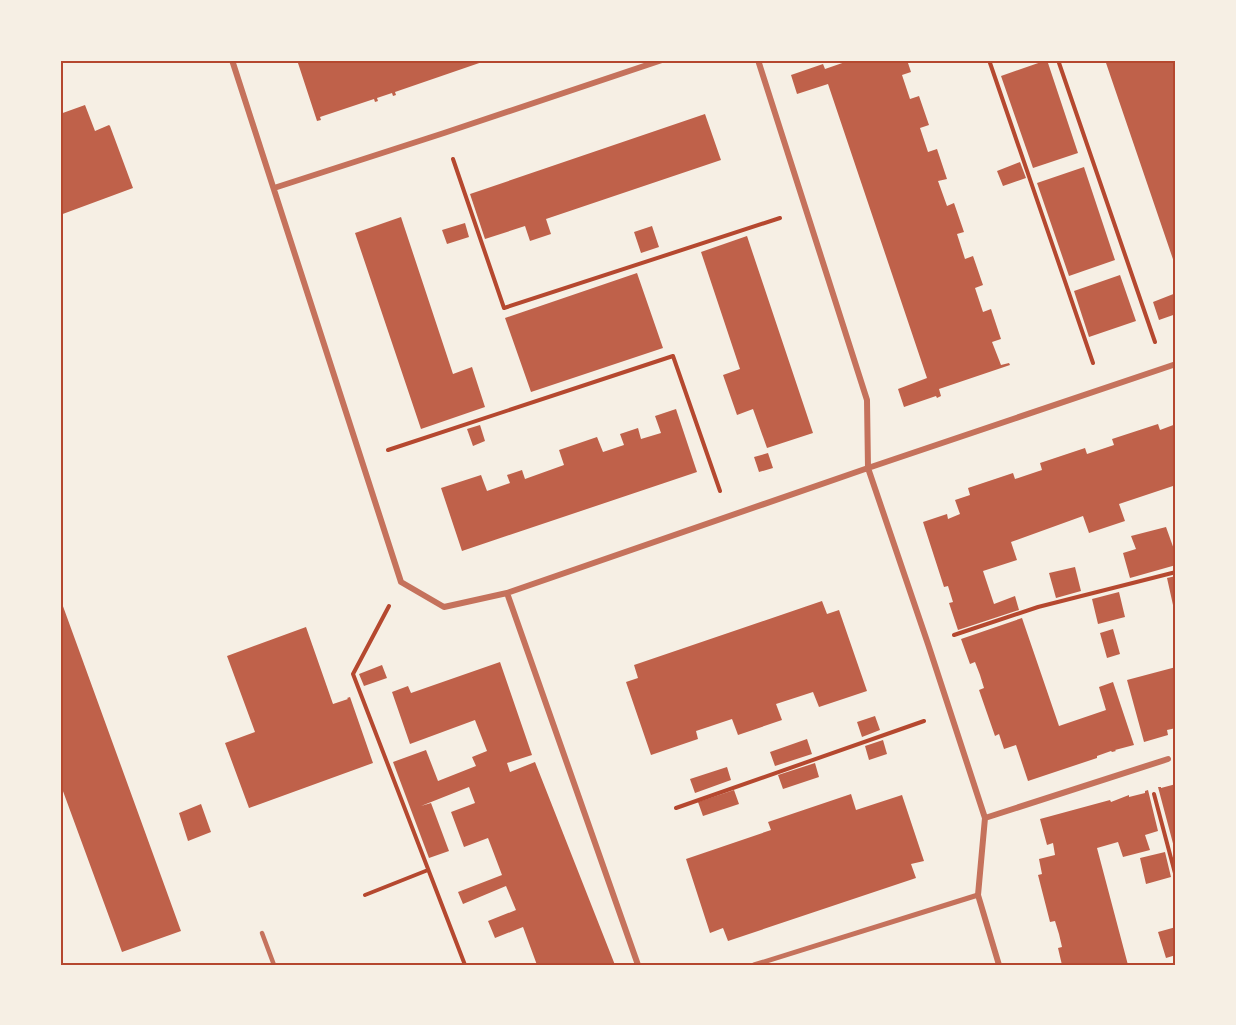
<svg xmlns="http://www.w3.org/2000/svg" width="1236" height="1025" viewBox="0 0 1236 1025" font-family="Figtree,sans-serif">
	<rect width="100%" height="100%" fill="#f6efe4"/>
	<path fill="#bf614a" d="M297,60H488L395,92L396,95L393,96L392,93L377,98L378,101L375,102L374,99L320,117L321,120L317,121Z
		M851,60H907L911,72L902,75L910,99L919,96L929,125L920,128L928,152L937,149L947,179L938,181L947,206L954,203L964,232L957,234L965,259L973,256L983,285L975,288L983,312L991,309L1001,339L992,342L1001,365L1009,363L1010,365L939,389L941,396L937,398L936,396L904,407L898,389L927,378L828,84L797,94L791,75L823,64L825,69Z
		M1047,60L1078,153L1033,168L1001,76Z
		M1105,60H1176V268Z
		M85,105L95,131L109,125L110,126L133,188L60,215V114Z
		M705,114L721,160L546,219L551,234L530,241L525,226L485,239L470,194Z
		M1020,162L1026,178L1003,186L997,171Z
		M1084,167L1115,260L1069,276L1037,183Z
		M401,217L453,374L472,367L485,407L421,429L355,233Z
		M465,223L469,237L447,244L442,230Z
		M652,226L659,247L641,253L634,232Z
		M747,236L813,433L767,448L753,409L737,415L723,375L740,369L701,252Z
		M637,273L663,348L531,392L505,318Z
		M1120,275L1136,321L1089,337L1074,291Z
		M1176,293V314L1159,320L1153,302Z
		M676,409L697,472L462,551L441,488L481,475L487,491L510,483L507,475L522,470L525,479L564,465L559,450L597,437L603,452L624,445L620,434L638,428L641,439L661,433L655,416Z
		M1158,424L1160,430L1176,424V485L1119,504L1125,521L1089,533L1083,516L1011,542L1017,560L983,571L994,604L1015,596L1019,610L958,630L949,603L953,602L948,586L944,587L923,522L947,514L948,519L960,514L955,500L970,495L968,488L1013,473L1015,479L1042,470L1040,463L1085,448L1087,454L1114,445L1112,439Z
		M480,425L485,441L473,446L467,429Z
		M768,453L773,468L759,472L754,457Z
		M1166,527L1176,555V565L1130,578L1123,553L1136,549L1131,536Z
		M1075,567L1081,591L1056,598L1049,573Z
		M1176,576V604L1173,605L1167,578Z
		M1119,592L1125,617L1098,624L1092,599Z
		M60,598L181,931L122,952L60,783Z
		M822,601L827,614L839,610L867,691L819,707L813,692L776,704L782,720L738,735L732,719L696,731L698,739L651,755L626,682L638,678L634,665Z
		M1022,618L1059,726L1106,710L1099,687L1113,682L1134,745L1115,750L1116,751L1112,752L1111,751L1097,756V758L1028,781L1016,745L1004,749L999,734L995,736L979,690L984,688L980,675L975,662L970,664L961,639Z
		M306,627L333,704L348,699L347,698L350,697L373,763L249,808L225,743L255,732L227,656Z
		M1113,629L1120,654L1107,658L1100,633Z
		M500,662L532,755L507,763L510,772L535,762L615,965H537L523,927L495,938L488,921L516,910L506,886L463,904L458,892L502,875L488,838L464,847L451,812L475,803L469,787L421,806L431,803L449,851L429,858L393,762L426,750L438,781L476,766L472,757L487,751L475,720L410,744L392,692L408,686L411,693Z
		M382,665L387,678L364,686L359,674Z
		M1176,667V728L1167,730L1168,735L1144,742L1127,680Z
		M875,716L880,730L862,737L857,722Z
		M807,739L812,754L775,766L770,752Z
		M883,740L887,754L869,760L865,746Z
		M815,763L819,777L783,789L778,775Z
		M727,767L731,780L695,793L690,779Z
		M1176,784V851H1175L1158,787H1161V788Z
		M734,790L739,804L703,816L698,802Z
		M1148,790L1158,831L1145,835L1150,850L1123,857L1118,842L1097,848L1128,965H1062L1058,948L1062,947L1059,934L1055,921L1050,922L1038,875L1042,874L1039,859L1055,855L1053,843L1047,845L1040,819L1110,800L1111,802L1129,795V797L1145,793V791Z
		M851,794L856,810L902,795L924,861L911,864L916,878L728,941L723,928L710,933L686,859L771,830L768,822Z
		M201,804L211,832L188,841L179,813Z
		M1165,852L1171,877L1146,884L1140,858Z
		M1176,927V955L1166,958L1158,932Z"/>
	<g fill="none" stroke-linecap="round" stroke-linejoin="round">
		<path stroke="#b5482f" stroke-width="4" d="M989,60L1093,363
			M1058,60L1155,342
			M453,159L504,308L780,218
			M388,450L673,356L720,491
			M389,606L353,674L465,965
			M954,635L1038,607L1176,572
			M1154,794L1176,877
			M676,808L924,721
			M365,895L428,870"/>
		<path stroke="#c5725c" stroke-width="4.5" d="M262,933L274,965"/>
		<path stroke="#c5725c" stroke-width="5" d="M754,965L978,895"/>
		<path stroke="#c5725c" stroke-width="6" d="M232,60L401,582L444,607L507,593L868,468L1176,364
			M758,60L867,400L868,468L928,644L985,818L978,895L999,965
			M274,188L444,133L662,60
			M507,593L638,965
			M985,818L1168,759"/>
	</g>
	<rect width="1236" height="1025" fill="none" stroke="#f6efe4" stroke-width="123"/>
	<rect x="62" y="62" width="1112" height="902" fill="none" stroke="#b5482f" stroke-width="2"/>
</svg>
